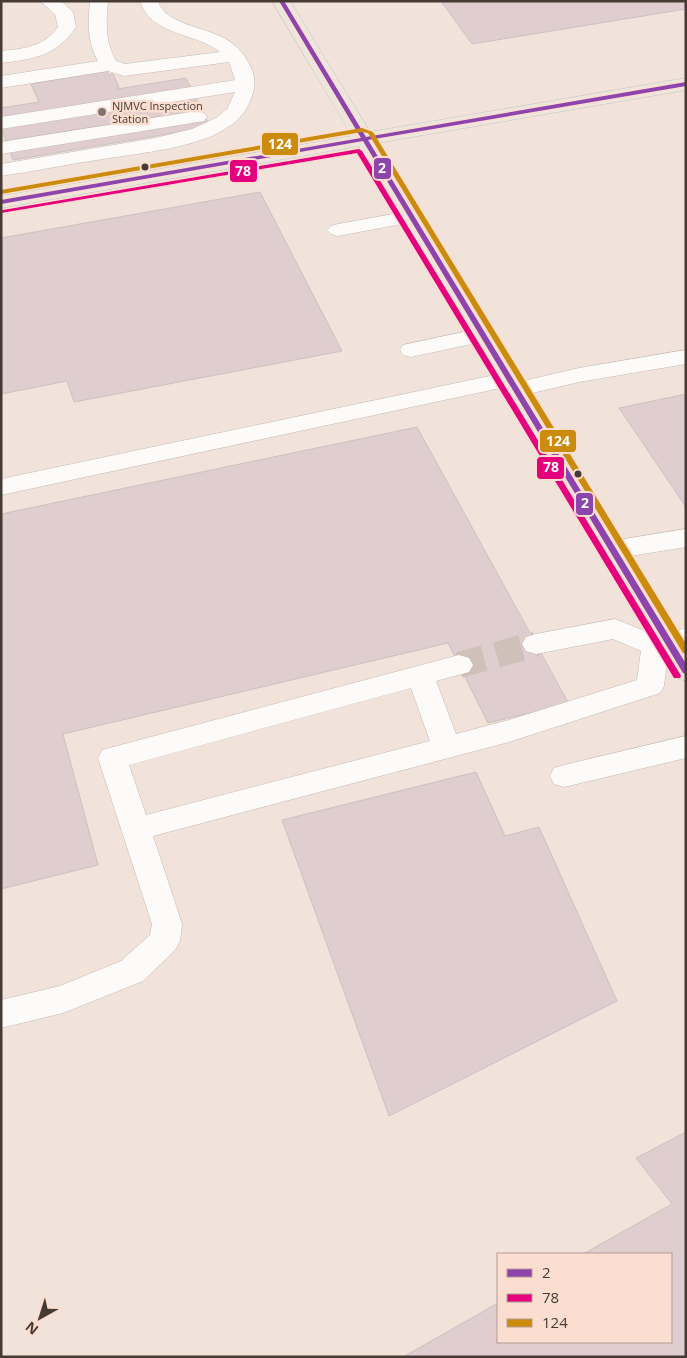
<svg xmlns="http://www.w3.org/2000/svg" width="687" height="1358" viewBox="0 0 687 1358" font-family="'Open Sans',sans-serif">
	<rect width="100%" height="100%" fill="#f1e2da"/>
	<path fill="#dfcdcf" stroke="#cdc1c0" d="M441,1H686V9L472,44Z
		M107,71L109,75L113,74L119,87L117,89L186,78L210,127L13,160L1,128V108L39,102L31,84Z
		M260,192L342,351L74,402L67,381L1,394V238Z
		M686,394V507L619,408Z
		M417,427L569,704L488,723L448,643L63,734L98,865L1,889V514Z
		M476,772L505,836L539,827L617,1001L389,1116L282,820Z
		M686,1132V1357H403L498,1303V1342H671V1254H583L672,1204L636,1158Z"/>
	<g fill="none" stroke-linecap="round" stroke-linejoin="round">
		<path stroke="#cfc0b9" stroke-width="26" stroke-dasharray="26 13" stroke-linecap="butt" d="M459,665L536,644"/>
		<defs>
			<path id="minor" d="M40,1H61L73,12L76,27C56,56 35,59 1,63V51C23,49 44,47 58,27L55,14Z
				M90,1H108C106,24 105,41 116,61L125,64L220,52C195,32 151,36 140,1H158C166,28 214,26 234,45C246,55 257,73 254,88C251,103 244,116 231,125C201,148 139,153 103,159C69,164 35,171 1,176V164L155,138L192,129L216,118L227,109L235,92L1,129V117L235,80L229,62L124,76L108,71L1,88V76L98,61C87,41 88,24 90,1Z
				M197,111L204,113L207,117L204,121L1,154V142Z
				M410,211L417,213L420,217L417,221L338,236L331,234L327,230L331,226L338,224Z
				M482,328L490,330L493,335L490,340L411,357L403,355L400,350L403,345Z
				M686,350V364L579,382L515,397L507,395L503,390L505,387L1,495V479L509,372L517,374L521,379L519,382L579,368Z
				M686,529V547L612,559L603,556L599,550L603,544L612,541Z
				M615,619L657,636L686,628V648L668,653L664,686L660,693L509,742L153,836L182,924L180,941L175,950L143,981L63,1013L1,1028V1000L60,986L121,961L150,935L152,924L98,758L102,750L459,655L469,658L473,665L469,672L436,681L456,734L509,720L637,680L641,651L613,639L536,654L526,651L522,644L526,637L536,634ZM411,688L430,741L146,815L129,765Z
				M686,736V758L564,787L554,784L550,776L554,768L564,765Z"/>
			<path id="major" d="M272,1H290L370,132L686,78V90L377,143L686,648V681L676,678L359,146L1,208V196L352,136Z"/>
		</defs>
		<use href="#minor" stroke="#c6bab4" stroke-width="1"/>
		<use href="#major" stroke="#cac2be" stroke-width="1"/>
		<use href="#minor" fill="#fdfbf9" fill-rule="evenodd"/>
		<use href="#major" fill="#ece6dd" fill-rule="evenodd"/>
		<defs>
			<path id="bus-1" d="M279,1H284L366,137L686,82V86L368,140L686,664V674L683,673L363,141L1,204V200L361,138Z"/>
			<path id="bus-2" d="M359,149L362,151L680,674L681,676L680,678H674L357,153L1,213V211L3,210Z"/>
			<path id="bus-3" d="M362,128L373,132L686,644V654L683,653L368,133L362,132L1,194V190Z"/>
		</defs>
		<use href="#bus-1" stroke="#fbded0" stroke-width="3"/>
		<use href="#bus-2" stroke="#fbded0" stroke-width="3"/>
		<use href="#bus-3" stroke="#fbded0" stroke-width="3"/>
		<use href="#bus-1" fill="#8e44ad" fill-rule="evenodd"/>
		<use href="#bus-2" fill="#e5007d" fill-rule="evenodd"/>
		<use href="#bus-3" fill="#cb8b0d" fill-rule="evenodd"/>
	</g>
	<circle fill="#82756e" stroke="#fbded0" stroke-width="2" cx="102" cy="112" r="5"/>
	<g fill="#463a34" stroke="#fbded0" stroke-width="2">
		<circle cx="145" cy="167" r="4.5"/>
		<circle cx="578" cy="474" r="4.5"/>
	</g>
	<g text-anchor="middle" stroke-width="5" stroke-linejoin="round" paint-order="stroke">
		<g font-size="11" fill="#463a34" stroke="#fbded0" text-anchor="start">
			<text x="112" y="110">NJMVC Inspection<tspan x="112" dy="13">Station</tspan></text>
		</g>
	</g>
	<g stroke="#fbded0" stroke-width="2">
		<rect x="261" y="132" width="38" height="24" rx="5" fill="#cb8b0d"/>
		<rect x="373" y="157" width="19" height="23" rx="5" fill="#8e44ad"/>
		<rect x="229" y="159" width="29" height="24" rx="5" fill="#e5007d"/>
		<rect x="539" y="429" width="38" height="24" rx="5" fill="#cb8b0d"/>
		<rect x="536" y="456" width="29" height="24" rx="5" fill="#e5007d"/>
		<rect x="575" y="492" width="19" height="24" rx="5" fill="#8e44ad"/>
	</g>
	<g font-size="14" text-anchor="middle" font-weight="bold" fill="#fff">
		<text x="280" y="149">124</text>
		<text x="382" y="173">2</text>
		<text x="243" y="176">78</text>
		<text x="558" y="446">124</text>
		<text x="551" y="472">78</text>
		<text x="585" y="508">2</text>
	</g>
	<rect width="687" height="1358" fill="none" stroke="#463a34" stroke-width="5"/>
	<rect x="497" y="1253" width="175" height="90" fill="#fbded0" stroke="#b39c92"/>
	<rect x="507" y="1269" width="25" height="8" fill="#8e44ad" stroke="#b39c92"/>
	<text x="542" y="1278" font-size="15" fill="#463a34">2</text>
	<rect x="507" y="1294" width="25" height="8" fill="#e5007d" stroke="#b39c92"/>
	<text x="542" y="1303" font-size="15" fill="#463a34">78</text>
	<rect x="507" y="1319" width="25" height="8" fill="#cb8b0d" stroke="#b39c92"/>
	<text x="542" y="1328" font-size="15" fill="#463a34">124</text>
	<g transform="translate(40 1318) rotate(219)" stroke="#fbded0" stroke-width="4" paint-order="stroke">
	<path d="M0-4L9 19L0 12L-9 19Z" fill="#463a34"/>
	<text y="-8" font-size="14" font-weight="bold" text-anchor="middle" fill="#463a34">N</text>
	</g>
</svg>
